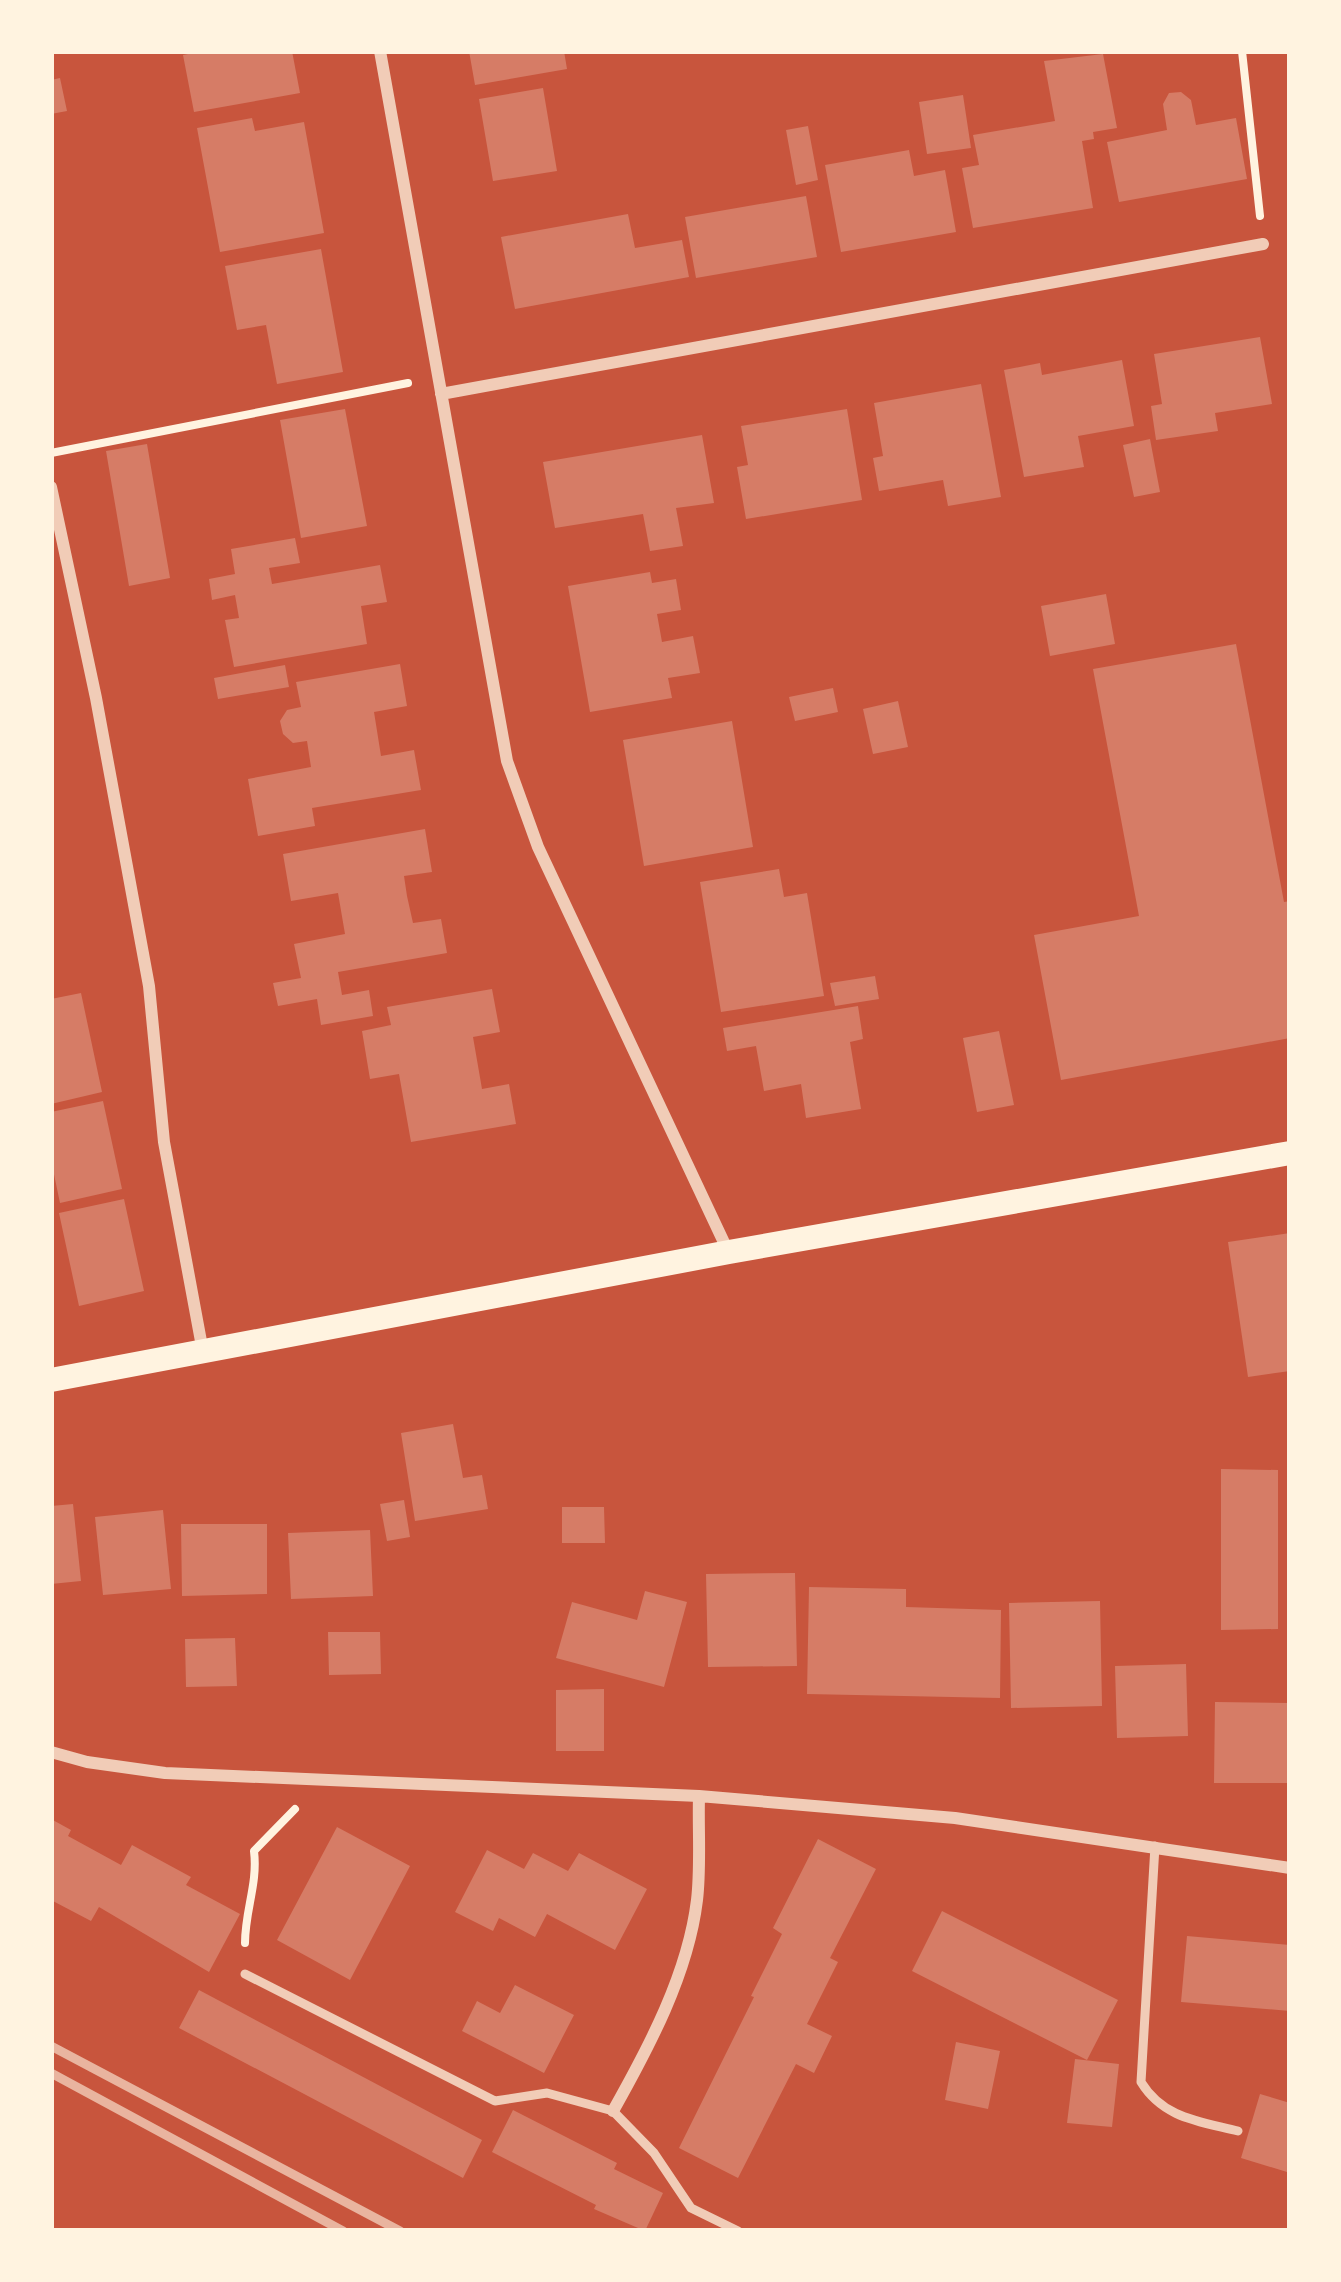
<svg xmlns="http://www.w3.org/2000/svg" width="1341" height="2282" viewBox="0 0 1341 2282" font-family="'PT Sans Narrow',sans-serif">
	<rect width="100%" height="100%" fill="#c8553d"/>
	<path fill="#d67c66" d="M203,51H292L300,93L194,112L183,55Z
		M469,51H564L567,69L475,85Z
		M1103,54L1117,128L1093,132L1094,139L1082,141L1093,208L973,228L962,168L979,165L973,135L1055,121L1044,61Z
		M60,78L67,111L51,114V80Z
		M543,88L557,171L493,181L479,99Z
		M1181,92L1191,100L1196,125L1236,118L1247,179L1119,202L1107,142L1167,130L1163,104L1169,93Z
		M963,95L971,148L927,154L919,102Z
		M252,118L255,131L304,122L324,233L220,252L197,128Z
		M808,126L818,180L796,185L786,130Z
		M909,150L914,176L945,170L956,232L841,252L825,165Z
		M806,196L817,257L696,278L685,217Z
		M628,214L635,248L682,240L689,277L515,309L501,237Z
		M321,249L343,372L277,384L266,325L237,330L225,266Z
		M1260,337L1272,404L1215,413L1218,431L1156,440L1151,406L1162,404L1154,354Z
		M1122,360L1134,426L1078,436L1084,467L1024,477L1004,370L1040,363L1042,375Z
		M981,384L1001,497L948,506L943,480L879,491L873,458L883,456L874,403Z
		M345,409L367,526L301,538L280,420Z
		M847,409L862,500L746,519L737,467L748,465L741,426Z
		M702,435L714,503L676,508L683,546L650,551L643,514L555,528L543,462Z
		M1150,439L1160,492L1134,497L1123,445Z
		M147,444L170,578L129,586L106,451Z
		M295,538L300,563L269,568L272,584L380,565L387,602L361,606L367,644L234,667L225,620L239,618L235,595L212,600L209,579L235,574L231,549Z
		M650,572L652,583L676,579L681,610L657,614L662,642L693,636L700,673L668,678L672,698L590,712L568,586Z
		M1106,594L1115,644L1050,656L1041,606Z
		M1236,644L1284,902L1290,901V1038L1061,1080L1034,935L1139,916L1093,669Z
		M400,664L407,706L374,712L381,756L414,750L421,790L312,808L315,826L258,836L248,779L311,767L307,741L293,743L283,734L280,721L287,710L301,707L296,682Z
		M285,665L289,687L218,699L214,678Z
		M833,688L838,712L795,721L789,697Z
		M898,701L908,747L873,754L863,709Z
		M732,721L753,847L644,866L623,740Z
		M425,829L432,872L404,876L407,896L413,923L441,919L447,953L338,972L342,995L369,990L373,1016L321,1025L317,999L278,1006L273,983L301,978L294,944L345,934L338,893L291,901L283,854Z
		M779,869L784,897L807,893L824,996L721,1012L700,882Z
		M875,976L879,999L835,1006L830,983Z
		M492,989L500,1032L473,1037L482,1089L509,1084L516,1124L411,1142L399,1074L370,1079L362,1031L391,1025L387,1007Z
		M81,993L102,1092L51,1104V999Z
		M858,1006L863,1039L850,1042L861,1109L806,1118L801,1084L764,1091L756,1046L727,1051L723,1028Z
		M999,1031L1014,1105L977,1112L963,1038Z
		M103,1101L122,1189L60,1203L51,1160V1112Z
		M124,1199L144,1291L79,1306L59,1213Z
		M1290,1233V1371L1248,1377L1228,1242Z
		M453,1424L463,1478L482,1475L488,1509L415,1521L401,1433Z
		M1221,1469L1278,1470V1629L1221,1630Z
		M404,1500L410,1537L387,1541L380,1504Z
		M73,1504L81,1581L51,1584V1506Z
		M562,1507H604L605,1543H562Z
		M163,1510L171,1589L103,1595L95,1517Z
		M181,1524H267V1594L182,1596Z
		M370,1530L373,1596L291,1599L288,1533Z
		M795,1573L797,1666L708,1667L706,1574Z
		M809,1587L906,1589V1607L1001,1610L1000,1698L807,1694Z
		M645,1591L687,1602L664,1687L556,1658L572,1602L637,1620Z
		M1100,1601L1102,1706L1011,1708L1009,1603Z
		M328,1632H380L381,1674L329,1675Z
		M235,1638L237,1686L186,1687L185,1639Z
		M1186,1664L1188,1736L1117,1738L1115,1666Z
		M604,1689V1751H556V1690Z
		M1215,1702L1290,1703V1783H1214Z
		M51,1819L71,1830L68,1836L121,1865L132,1845L191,1877L186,1885L240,1914L209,1972L99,1907L91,1921L51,1900Z
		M337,1827L410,1866L350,1980L277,1940Z
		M818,1839L876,1869L830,1958L838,1962L807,2024L832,2036L814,2073L796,2064L738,2178L679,2148L754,1997L751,1996L782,1934L773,1928Z
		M487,1850L524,1869L533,1853L568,1871L579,1853L647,1889L615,1950L547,1914L535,1937L499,1918L493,1931L455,1912Z
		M942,1911L1118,2000L1087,2060L912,1971Z
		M1187,1936L1290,1945V2011L1181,2002Z
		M515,1985L574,2015L544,2073L462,2031L477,2001L500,2013Z
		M199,1990L482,2140L463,2178L179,2028Z
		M956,2042L1000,2051L988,2109L945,2100Z
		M1075,2059L1119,2064L1112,2127L1067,2123Z
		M1260,2094L1290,2103L1287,2172L1241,2158Z
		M513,2110L617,2163L614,2169L663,2193L645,2231L594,2209L596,2205L492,2152Z"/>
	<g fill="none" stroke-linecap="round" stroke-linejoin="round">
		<path stroke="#fff3e0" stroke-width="8" d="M1242,51L1260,216
			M51,453L408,383
			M245,1943C245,1910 258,1884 254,1851L295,1809"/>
		<path stroke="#f1ccb7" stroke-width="9" d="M1155,1846L1141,2082C1163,2118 1198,2121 1238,2131
			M245,1974L495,2101L547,2093L613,2111L654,2153L691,2208L738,2231"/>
		<path stroke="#f1ccb7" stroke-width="12" d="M380,51L507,761L538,847L728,1251
			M441,394L1263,244
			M51,487L96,698L149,986L164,1142L203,1352
			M51,1752L87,1762L165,1773L699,1796L955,1818L1290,1868
			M613,2111C649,2047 688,1974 697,1900C701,1866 698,1830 699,1796"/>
		<path stroke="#fff3e0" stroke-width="24" d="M51,1380L729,1252L1290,1153"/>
		<path stroke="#e9b49f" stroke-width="9" d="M51,2046L400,2231
			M51,2073L343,2231"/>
	</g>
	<rect width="1341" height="2282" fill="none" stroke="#fff3e0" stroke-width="108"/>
</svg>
